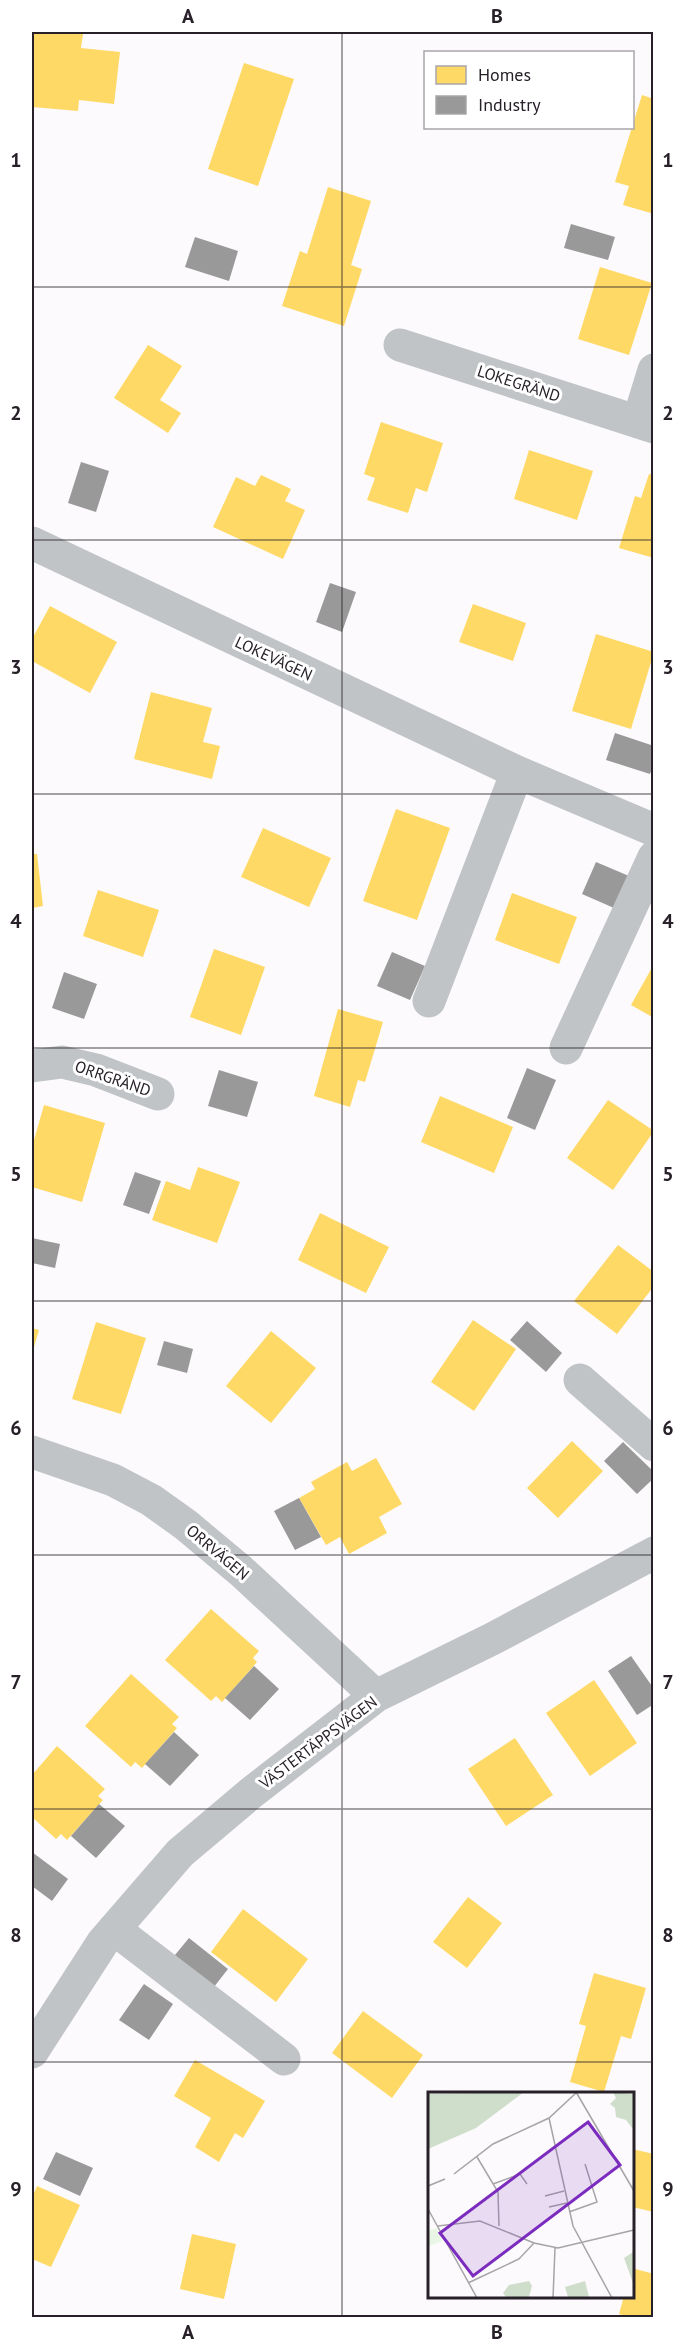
<svg xmlns="http://www.w3.org/2000/svg" width="685" height="2349" viewBox="0 0 685 2349" font-family="'PT Sans',sans-serif">
	<rect width="100%" height="100%" fill="#fcfafc"/>
	<path fill="#ffd966" d="M33,32L83,34L81,48L120,52L114,104L79,100L78,111L32,107Z
		M244,63L294,79L258,186L208,169Z
		M642,95L654,99V214L623,205L629,186L615,182Z
		M328,187L371,201L351,265L362,269L344,326L282,306L300,251L307,254Z
		M600,267L652,283L629,355L578,339Z
		M148,345L182,366L160,400L181,413L168,433L114,398Z
		M381,422L443,443L427,492L416,488L408,513L367,500L375,478L364,474Z
		M529,450L593,471L577,520L514,499Z
		M649,474L654,475V558L619,548L635,496L641,498Z
		M261,475L291,489L285,501L305,510L283,559L213,527L236,477L255,486Z
		M473,604L526,623L513,661L459,642Z
		M50,606L117,642L90,693L32,661V639Z
		M596,634L654,652L631,729L572,711Z
		M151,692L212,708L203,742L220,746L212,779L134,759Z
		M396,809L450,828L417,920L363,901Z
		M263,828L331,858L309,907L241,877Z
		M32,854H37L43,906L32,908Z
		M98,890L159,910L143,957L83,936Z
		M512,893L577,917L559,964L495,940Z
		M214,949L265,967L241,1035L190,1017Z
		M654,964V1018L631,1005Z
		M338,1009L383,1022L365,1082L358,1080L350,1107L314,1096Z
		M440,1096L513,1127L494,1173L421,1142Z
		M608,1100L654,1131L613,1190L567,1158Z
		M44,1105L105,1123L82,1202L32,1187V1147Z
		M198,1167L240,1182L217,1243L152,1220L166,1181L190,1190Z
		M320,1213L389,1247L366,1293L298,1260Z
		M618,1245L654,1272V1286L617,1334L574,1301Z
		M473,1320L516,1349L474,1411L431,1382Z
		M96,1322L146,1338L121,1414L72,1399Z
		M32,1328L39,1330L32,1354Z
		M271,1331L316,1368L271,1423L226,1386Z
		M572,1441L603,1471L558,1518L527,1488Z
		M376,1458L402,1504L379,1517L387,1533L349,1554L340,1537L326,1545L299,1498L315,1489L311,1482L347,1462L352,1471Z
		M211,1609L259,1651L253,1658L257,1662L222,1702L216,1696L211,1701L165,1660Z
		M131,1674L179,1717L172,1724L177,1728L142,1768L135,1762L131,1767L85,1726Z
		M594,1680L637,1743L590,1776L546,1713Z
		M515,1738L553,1795L506,1826L468,1769Z
		M57,1746L105,1789L98,1796L103,1800L67,1840L61,1834L56,1839L32,1817V1775Z
		M468,1897L502,1923L467,1968L433,1942Z
		M243,1909L308,1959L276,2002L211,1952Z
		M594,1973L646,1988L631,2039L621,2036L604,2092L570,2082L586,2026L579,2024Z
		M363,2011L423,2055L392,2098L332,2053Z
		M195,2060L265,2101L243,2138L235,2133L219,2162L195,2147L211,2118L174,2096Z
		M632,2149L654,2154V2212L632,2207Z
		M37,2186L80,2205L51,2267L32,2259V2198Z
		M192,2234L236,2244L224,2299L180,2289Z
		M632,2268L654,2274V2318H631L619,2314L624,2296H632Z"/>
	<path fill="#999" d="M571,224L615,237L608,260L564,248Z
		M195,237L238,251L229,281L185,267Z
		M81,462L109,471L96,512L68,503Z
		M330,583L356,592L342,632L316,622Z
		M615,733L654,746V763L650,774L606,760Z
		M596,862L629,876L614,908L582,894Z
		M392,952L425,966L410,1000L377,986Z
		M64,972L97,984L84,1019L52,1008Z
		M527,1068L556,1080L535,1130L507,1118Z
		M219,1070L258,1082L247,1117L208,1106Z
		M135,1172L161,1181L149,1214L123,1205Z
		M32,1238L60,1244L55,1268L32,1263Z
		M527,1321L562,1353L546,1372L510,1340Z
		M164,1341L193,1349L187,1373L157,1365Z
		M623,1442L654,1472V1478L637,1494L604,1461Z
		M299,1498L321,1537L295,1550L274,1511Z
		M631,1656L654,1689V1704L637,1715L608,1671Z
		M254,1666L279,1689L250,1720L225,1698Z
		M174,1732L199,1755L170,1786L145,1764Z
		M99,1804L125,1826L96,1858L71,1836Z
		M32,1852L68,1879L52,1901L32,1886Z
		M189,1938L228,1969L210,1992L170,1961Z
		M144,1984L173,2004L149,2040L119,2020Z
		M56,2152L93,2168L80,2196L43,2179Z"/>
	<g fill="none" stroke-linecap="round" stroke-linejoin="round">
		<path stroke="#c0c4c6" stroke-width="33" d="M400,345L654,427
			M638,422L654,370
			M32,543L517,772L654,830
			M429,1001L517,772
			M566,1048L654,857
			M32,1066L62,1062L96,1070L158,1094
			M580,1380L654,1445
			M32,1452L113,1480L151,1500L186,1525L241,1571L376,1696
			M114,1929L284,2059
			M32,2052L103,1942L180,1853L251,1793L376,1696L492,1639L654,1553"/>
	</g>
	<path fill="none" stroke="#272028" stroke-width="1.5" stroke-opacity="0.55" d="M342,32V2318M32,287H654M32,540H654M32,794H654M32,1048H654M32,1301H654M32,1555H654M32,1809H654M32,2062H654"/>
	<g text-anchor="middle" stroke-width="6" stroke-linejoin="round" paint-order="stroke">
		<g font-size="16" fill="#272028" stroke="#fff">
			<text transform="translate(519 383) rotate(18)" y="6">LOKEGRÄND</text>
			<text transform="translate(274 658) rotate(25)" y="6">LOKEVÄGEN</text>
			<text transform="translate(113 1078) rotate(19)" y="6">ORRGRÄND</text>
			<text transform="translate(218 1552) rotate(40)" y="6">ORRVÄGEN</text>
			<text transform="translate(318 1742) rotate(-37)" y="6">VÄSTERTÄPPSVÄGEN</text>
		</g>
	</g>
	<g transform="translate(428 2092)">
		<rect width="206" height="206" fill="#fcfafc"/>
		<path d="M9,136L14,149L1,154L0,159V139Z" fill="#e9f6e5"/>
		<path d="M96,0L48,36L0,57V2ZM185,0L205,2V37L198,28L188,25L187,16L182,12L188,6ZM205,160L206,191H205L196,166ZM101,189L104,194L101,205H78L75,201L81,193ZM157,189L161,205H140L137,195Z" fill="#cfddcb"/>
		<path fill="none" stroke="#a7a3a7" stroke-width="1.5" d="M148,0L206,99M121,26L145,134L184,206M49,65L70,100L71,134M26,82L65,52L121,26L148,1M65,92L92,82L99,92M0,94L17,87M117,104L136,99M121,115L139,111M0,117L49,206M141,120L169,110L157,72M10,134L52,129L106,151L130,156L206,138M40,191L91,167L106,151M125,206L127,156"/>
		<path fill="#7b2cbf" fill-opacity="0.15" stroke="#7b2cbf" stroke-width="3" d="M160,30L192,73L45,184L12,141Z"/>
		<rect width="206" height="206" fill="none" stroke="#272028" stroke-width="3"/>
	</g>
	<rect width="685" height="2349" fill="none" stroke="#ffffff" stroke-width="66"/>
	<rect x="424" y="51" width="210" height="78" fill="#ffffff" stroke="#a9a6a9" stroke-width="1.5"/>
	<rect x="436" y="66" width="30" height="18" fill="#ffd966" stroke="#a9a6a9" stroke-width="1.5"/>
	<text x="478" y="81" font-size="18" fill="#272028">Homes</text>
	<rect x="436" y="96" width="30" height="18" fill="#999999" stroke="#a9a6a9" stroke-width="1.5"/>
	<text x="478" y="111" font-size="18" fill="#272028">Industry</text>
	<rect x="33" y="33" width="619" height="2283" fill="none" stroke="#272028" stroke-width="2"/>
	<g font-size="20" text-anchor="middle" font-weight="bold" fill="#272028">
		<text x="188" y="23">A</text>
		<text x="497" y="23">B</text>
		<text x="16" y="167">1</text>
		<text x="668" y="167">1</text>
		<text x="16" y="420">2</text>
		<text x="668" y="420">2</text>
		<text x="16" y="674">3</text>
		<text x="668" y="674">3</text>
		<text x="16" y="928">4</text>
		<text x="668" y="928">4</text>
		<text x="16" y="1181">5</text>
		<text x="668" y="1181">5</text>
		<text x="16" y="1435">6</text>
		<text x="668" y="1435">6</text>
		<text x="16" y="1689">7</text>
		<text x="668" y="1689">7</text>
		<text x="16" y="1942">8</text>
		<text x="668" y="1942">8</text>
		<text x="16" y="2196">9</text>
		<text x="668" y="2196">9</text>
		<text x="188" y="2339">A</text>
		<text x="497" y="2339">B</text>
	</g>
</svg>
